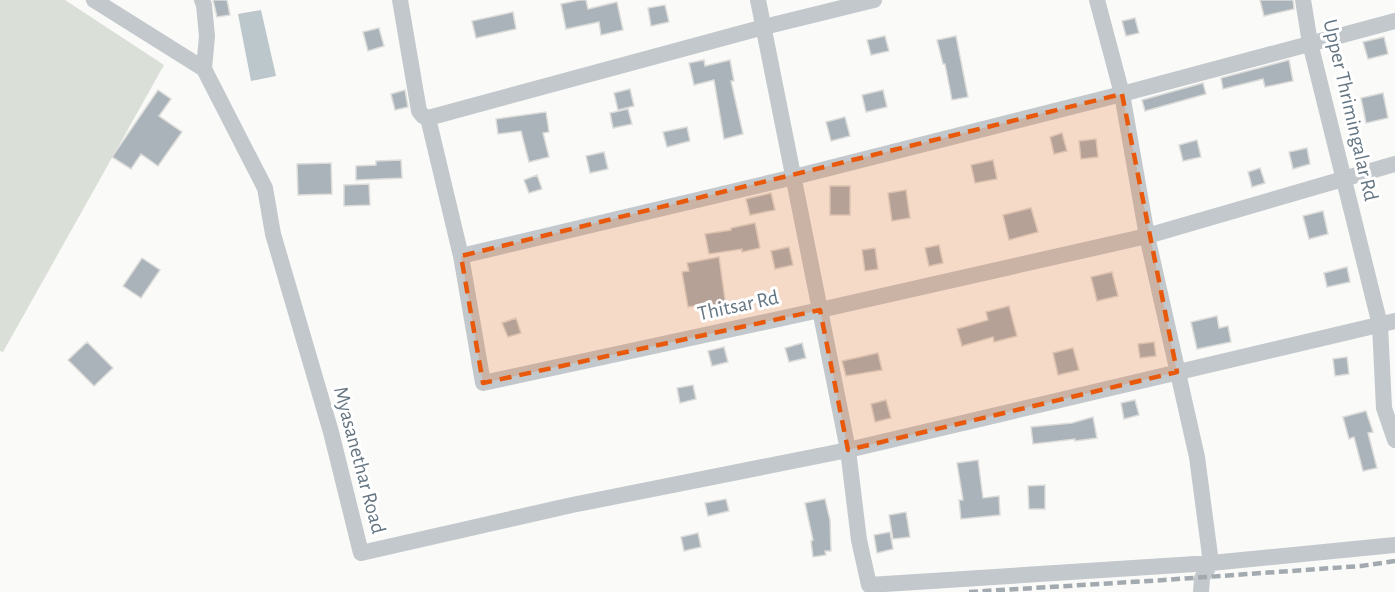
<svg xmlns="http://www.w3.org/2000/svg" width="1395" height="592" viewBox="0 0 1395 592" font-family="'Alegreya Sans',sans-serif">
	<rect width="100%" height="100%" fill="#fafaf8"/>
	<path fill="#dadfd7" d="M0,0H65L164,65L3,352L0,351Z"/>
	<path fill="#bbc7cb" d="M261,10L276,76L251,81L238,14Z"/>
	<path fill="#aab3b9" stroke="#dcdcda" stroke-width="1.5" d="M213,0H227L230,15L217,17Z
		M580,0H586L588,9L617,2L623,30L601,35L599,22L566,29L561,4Z
		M1260,0H1293L1294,9L1264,16Z
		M665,5L669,22L651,26L648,8Z
		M513,12L516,29L476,38L472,21Z
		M1135,18L1139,33L1126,36L1122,21Z
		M379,28L384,46L368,51L363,32Z
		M885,36L889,51L871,55L867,40Z
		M956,36L968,97L952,100L945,64H943L937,40Z
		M1384,37L1388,54L1368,59L1363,42Z
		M704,60L705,66L730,60L734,81H731L743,134L724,139L714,80L694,85L689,63Z
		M1289,60L1293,81L1265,87L1263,79L1223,89L1221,78Z
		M1203,83L1206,94L1145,111L1142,100Z
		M630,89L634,106L618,110L614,93Z
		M158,90L171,99L159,116L182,132L158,166L141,154L131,169L112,157Z
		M405,90L408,107L395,110L391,94Z
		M883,90L887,107L866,112L862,95Z
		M1383,93L1388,118L1366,123L1361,98Z
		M628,109L632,124L613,128L610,113Z
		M546,112L549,132L543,133L549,157L529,162L521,131L498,134L496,119Z
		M845,117L850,136L831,141L826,122Z
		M687,127L690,141L667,147L663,132Z
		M1062,133L1067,151L1054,154L1050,137Z
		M1096,139L1098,157L1081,159L1079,141Z
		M1197,140L1201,157L1183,161L1179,145Z
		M1307,148L1310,164L1293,169L1289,152Z
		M604,152L608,169L590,173L586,156Z
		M401,160L402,178L356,180V166L376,165V161Z
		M993,160L997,179L975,183L971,165Z
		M331,163L332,194L298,195L297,164Z
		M1260,168L1265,183L1252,187L1248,172Z
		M537,175L542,189L529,193L524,180Z
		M369,184L370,205L344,206V185Z
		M830,186H850V215H830Z
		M906,190L910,218L892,221L888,193Z
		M771,193L775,210L750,215L746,199Z
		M1031,208L1038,232L1009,240L1003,215Z
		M1323,211L1328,234L1309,239L1303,216Z
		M755,223L760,248L742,252V249L709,254L705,234L731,230V228Z
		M939,245L943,263L929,266L925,248Z
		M789,247L793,265L775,269L771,251Z
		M875,248L878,269L865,271L862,250Z
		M719,257L726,307L709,310L708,304L688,307L682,272L689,271L687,263Z
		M142,258L160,270L141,298L123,286Z
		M1347,267L1350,282L1327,287L1324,273Z
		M1112,272L1118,296L1097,301L1091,277Z
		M1009,306L1017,336L994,342L993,337L962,346L957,329L988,320L986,312Z
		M1217,316L1219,328L1228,326L1231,342L1197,349L1191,322Z
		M516,318L521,333L508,337L502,323Z
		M87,342L113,368L94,386L68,360Z
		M1154,342L1156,356L1140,358L1138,344Z
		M802,343L806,358L789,362L785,348Z
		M724,347L728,362L712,366L708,351Z
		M1073,348L1079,370L1058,375L1053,353Z
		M878,353L882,370L846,376L842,361Z
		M1347,357L1349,374L1335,376L1333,359Z
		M693,385L696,399L680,403L677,388Z
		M886,400L891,418L875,422L871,404Z
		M1135,400L1139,415L1124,419L1121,403Z
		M1366,411L1373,432L1368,433L1377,468L1363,471L1354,437L1349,439L1343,417Z
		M1093,417L1097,438L1075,441V439L1033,444L1031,427L1072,423Z
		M978,460L983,498L999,496L1000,515L961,519L959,500H963L957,463Z
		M1045,485V509H1029L1028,486Z
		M726,499L729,511L708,516L705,503Z
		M825,499L830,520L831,551H825L826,555L813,557L811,541L813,540L805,503Z
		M906,512L910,537L893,539L889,515Z
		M890,532L893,549L877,553L874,535Z
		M698,533L701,547L684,551L681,537Z"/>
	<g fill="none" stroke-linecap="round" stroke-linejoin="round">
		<path stroke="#c3c8cc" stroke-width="16" d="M94,0L204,69L265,188L273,234L331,432L361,553L572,505L848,450L1395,321
			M202,0L204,5L207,36L204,69
			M400,0L419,111L423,116L428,118L764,27L874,0
			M1097,0L1122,94L1147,236L1197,457L1211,563L1202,578L1201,592
			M1303,0L1310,43L1380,325L1384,408L1395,440
			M428,118L461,256L794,177L1122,94L1395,21
			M1395,164L1147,236L820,310L848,450L859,540L869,585L1211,563L1395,545
			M461,256L483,383L820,310L758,0"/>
		<path stroke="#a2aab0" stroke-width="4.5" stroke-dasharray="9 4.5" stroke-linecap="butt" d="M969,592L1164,580L1361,566L1395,561"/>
	</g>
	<path fill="#e8590c" fill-opacity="0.2" stroke="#e8590c" stroke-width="4.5" stroke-dasharray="12 8" stroke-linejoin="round" d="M1122,94L1177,372L848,450L820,310L483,383L461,256Z"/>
	<g text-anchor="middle" stroke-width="6" stroke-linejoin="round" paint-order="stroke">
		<g font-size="21" fill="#657683" stroke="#fff">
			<text transform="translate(1351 110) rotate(77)" y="7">Upper Thrimingalar Rd</text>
			<text transform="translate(738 305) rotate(-12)" y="7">Thitsar Rd</text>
			<text transform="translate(360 460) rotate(75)" y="7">Myasanethar Road</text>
		</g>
	</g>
</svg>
